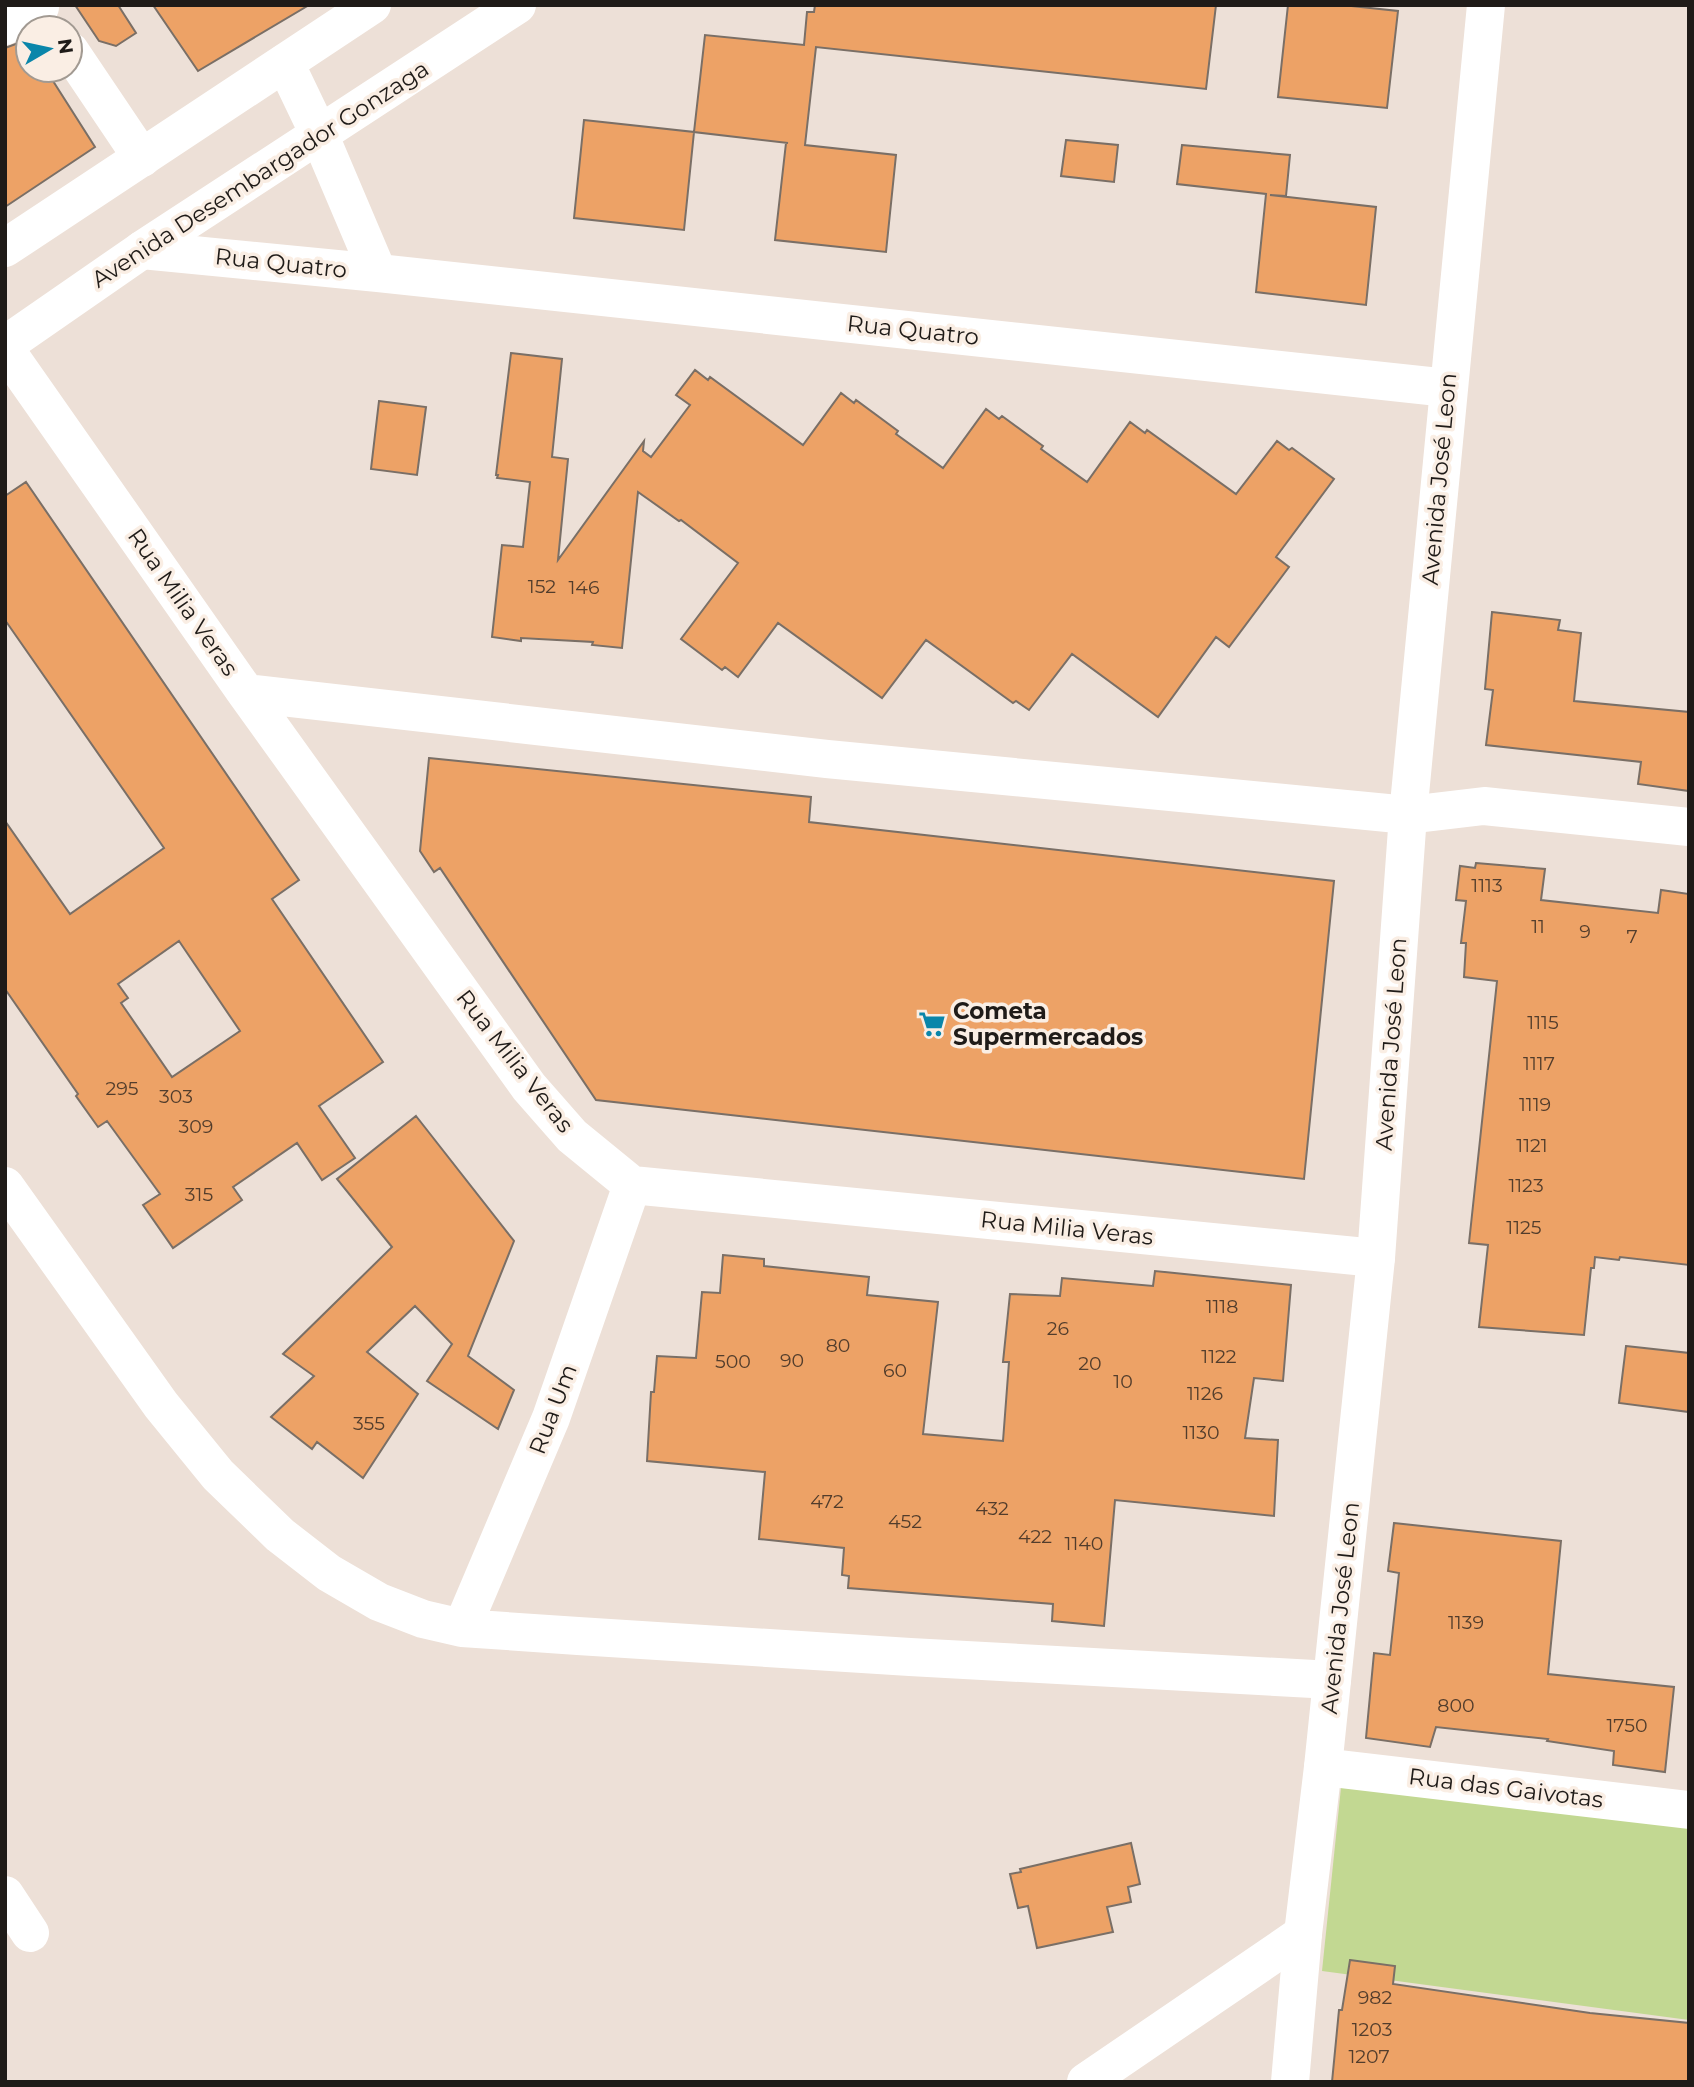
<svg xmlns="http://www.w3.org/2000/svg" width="1694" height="2087" viewBox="0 0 1694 2087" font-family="Montserrat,sans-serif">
	<rect width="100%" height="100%" fill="#ede0d7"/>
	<path fill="#c2d892" d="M1342,1778L1689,1822V2020L1322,1971Z"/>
	<path fill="#eda266" stroke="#7a6f66" stroke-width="2" fill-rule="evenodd" d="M75,5H118L136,33L116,46L99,41Z
		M153,5H309L198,71Z
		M815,5H1216L1206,89L816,47L805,145L896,155L886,252L775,240L786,143H788L694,132L705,35L804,45L807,12H814Z
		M1288,5H1342L1398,11L1387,108L1278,97Z
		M21,42L28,53V70H46L95,147L5,207V48Z
		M584,120L694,132L684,230L574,218Z
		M1066,140L1118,145L1114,182L1061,176Z
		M1182,145L1290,155L1286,196L1270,195L1376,207L1366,305L1256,292L1266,194L1177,184Z
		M511,353L562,359L552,457L568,459L558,560L644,441L643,451L651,457L690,405L676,395L695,370L708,380L710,377L803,445L841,393L854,403L856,400L898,431L896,434L943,468L986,409L999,419L1002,416L1043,446L1041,449L1087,482L1130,422L1145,433L1147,430L1236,494L1277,441L1289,450L1292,448L1334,479L1276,557L1289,567L1229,647L1216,637L1158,717L1072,654L1029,710L1016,701L1013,703L926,640L882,698L778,623L738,677L725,667L722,670L681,639L738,563L681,520L679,521L638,492L622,648L592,645L593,642L521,638V641L492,637L502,545L523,547L530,482L497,478L498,475H496Z
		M379,401L426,407L417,475L371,469Z
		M26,482L299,880L272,899L383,1062L319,1106L355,1158L322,1180L297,1143L233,1187L242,1200L173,1248L143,1205L160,1194L107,1121L98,1127L76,1096L78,1094L5,989V821L70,914L164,848L5,620V496ZM179,941L240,1031L172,1077L121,1003L128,998L118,984Z
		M1492,612L1560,620L1558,630L1581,633L1574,701L1689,712V791L1638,784L1641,762L1486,745L1493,690L1485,689Z
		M429,758L811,797L809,822L1334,881L1304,1179L596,1100L440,868L434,872L420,851Z
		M1476,863L1545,869L1541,900L1658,913L1661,890L1689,894V1265L1620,1257L1619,1260L1595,1257L1594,1268H1591L1584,1335L1479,1327L1488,1245L1469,1243L1497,981L1464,977L1466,943H1461L1466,901L1456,900L1460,866L1475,868Z
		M416,1116L514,1241L468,1356L514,1390L498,1429L427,1381L452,1344L415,1306L367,1352L418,1394L363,1478L317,1442L312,1449L271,1417L314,1376L283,1354L392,1247L337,1179Z
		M723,1255L764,1259V1266L869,1277L867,1295L938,1302L923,1434L1003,1441L1009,1362H1003L1010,1294L1060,1296L1062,1278L1153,1286L1155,1271L1291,1285L1283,1381L1254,1378L1245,1438L1278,1440L1274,1516L1115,1500L1104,1626L1052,1621L1053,1604L848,1588L849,1576L842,1575L844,1548L759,1539L765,1472L647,1461L651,1392H654L657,1356L696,1358L702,1292L720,1293Z
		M1626,1346L1689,1353V1412L1619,1403Z
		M1394,1523L1561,1541L1548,1674L1674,1687L1665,1772L1613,1765L1614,1751L1547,1741L1548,1739L1436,1727L1430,1747L1366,1738L1374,1653L1390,1655L1399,1573L1388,1571Z
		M1131,1843L1140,1884L1128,1887L1131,1902L1107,1907L1113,1932L1037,1948L1028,1906L1018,1908L1010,1874L1021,1872L1020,1869Z
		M1350,1960L1395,1966L1393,1984L1590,2013L1689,2023V2082H1332L1339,2010H1342Z"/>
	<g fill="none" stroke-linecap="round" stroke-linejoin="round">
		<path stroke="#fff" stroke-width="38" d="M5,26L40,7
			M70,51L142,158
			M285,63L319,134L378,273
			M142,250L378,273L1448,388
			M5,349L246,693L529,1087L572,1136L632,1185L1376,1258
			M246,693L827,759L1408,815L1484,806L1689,827
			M5,1186L161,1405L218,1475L280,1535L329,1573L379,1602L423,1619L462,1628L578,1636L910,1657L1332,1680
			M462,1628L551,1418L632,1185
			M1323,1767L1689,1810
			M5,1895L30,1933
			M1086,2082L1303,1934"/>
		<path stroke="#fff" stroke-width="38" d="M5,248L372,5
			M5,345L142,250L517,5
			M1290,2082L1303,1934L1323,1767L1376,1258L1408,815L1486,5"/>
	</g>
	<defs>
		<symbol id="supermarket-bare" viewBox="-9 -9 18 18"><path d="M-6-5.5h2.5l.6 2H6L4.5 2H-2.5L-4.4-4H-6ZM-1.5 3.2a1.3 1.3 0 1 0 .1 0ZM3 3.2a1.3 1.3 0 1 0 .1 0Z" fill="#0a86aa" stroke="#faeee4" stroke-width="2.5" paint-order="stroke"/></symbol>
	</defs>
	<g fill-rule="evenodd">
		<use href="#supermarket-bare" x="913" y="1005" width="38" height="38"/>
	</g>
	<g text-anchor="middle" stroke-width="7" stroke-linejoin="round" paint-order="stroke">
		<g font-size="19" fill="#523d2c">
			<text x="542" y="593">152</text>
			<text x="584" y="594">146</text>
			<text x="1487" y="892">1113</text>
			<text x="1538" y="933">11</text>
			<text x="1585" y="938">9</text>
			<text x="1632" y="943">7</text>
			<text x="1543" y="1029">1115</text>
			<text x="1539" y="1070">1117</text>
			<text x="122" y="1095">295</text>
			<text x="176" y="1103">303</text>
			<text x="1535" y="1111">1119</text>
			<text x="196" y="1133">309</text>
			<text x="1532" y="1152">1121</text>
			<text x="1526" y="1192">1123</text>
			<text x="199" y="1201">315</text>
			<text x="1524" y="1234">1125</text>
			<text x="1222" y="1313">1118</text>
			<text x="1058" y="1335">26</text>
			<text x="838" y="1352">80</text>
			<text x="1219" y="1363">1122</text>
			<text x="792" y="1367">90</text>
			<text x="733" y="1368">500</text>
			<text x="1090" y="1370">20</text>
			<text x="895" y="1377">60</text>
			<text x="1123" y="1388">10</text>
			<text x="1205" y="1400">1126</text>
			<text x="369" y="1430">355</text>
			<text x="1201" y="1439">1130</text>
			<text x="827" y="1508">472</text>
			<text x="992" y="1515">432</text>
			<text x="905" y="1528">452</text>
			<text x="1035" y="1543">422</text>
			<text x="1084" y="1550">1140</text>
			<text x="1466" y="1629">1139</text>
			<text x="1456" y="1712">800</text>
			<text x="1627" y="1732">1750</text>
			<text x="1375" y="2004">982</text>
			<text x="1372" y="2036">1203</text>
			<text x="1369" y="2063">1207</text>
		</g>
		<g font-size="23" fill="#1f1b18" stroke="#faeee4">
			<text transform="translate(260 174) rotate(-33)" y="8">Avenida Desembargador Gonzaga</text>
			<text transform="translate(281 263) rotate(6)" y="8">Rua Quatro</text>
			<text transform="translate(913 330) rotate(6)" y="8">Rua Quatro</text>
			<text transform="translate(1439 479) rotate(-85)" y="8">Avenida José Leon</text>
			<text transform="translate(183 602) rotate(55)" y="8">Rua Milia Veras</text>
			<text transform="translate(1391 1044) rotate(-86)" y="8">Avenida José Leon</text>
			<text transform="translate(515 1061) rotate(52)" y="8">Rua Milia Veras</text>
			<text transform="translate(1067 1228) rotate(6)" y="8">Rua Milia Veras</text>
			<text transform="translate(553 1409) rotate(-69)" y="8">Rua Um</text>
			<text transform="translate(1340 1608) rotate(-84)" y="8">Avenida José Leon</text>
			<text transform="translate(1506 1788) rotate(7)" y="8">Rua das Gaivotas</text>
		</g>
		<g font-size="23" font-weight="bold" fill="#1f1b18" stroke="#faeee4" text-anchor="start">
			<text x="953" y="1019">Cometa<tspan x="953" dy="26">Supermercados</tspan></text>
		</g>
	</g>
	<rect width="1694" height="2087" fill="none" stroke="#1f1b18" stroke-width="14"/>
	<g transform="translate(49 49) rotate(81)"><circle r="33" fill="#faeee4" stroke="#a29a92" stroke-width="2"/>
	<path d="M0-5L12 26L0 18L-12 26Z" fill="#0a86aa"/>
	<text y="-10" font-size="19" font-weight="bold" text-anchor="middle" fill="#1f1b18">N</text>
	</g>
</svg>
